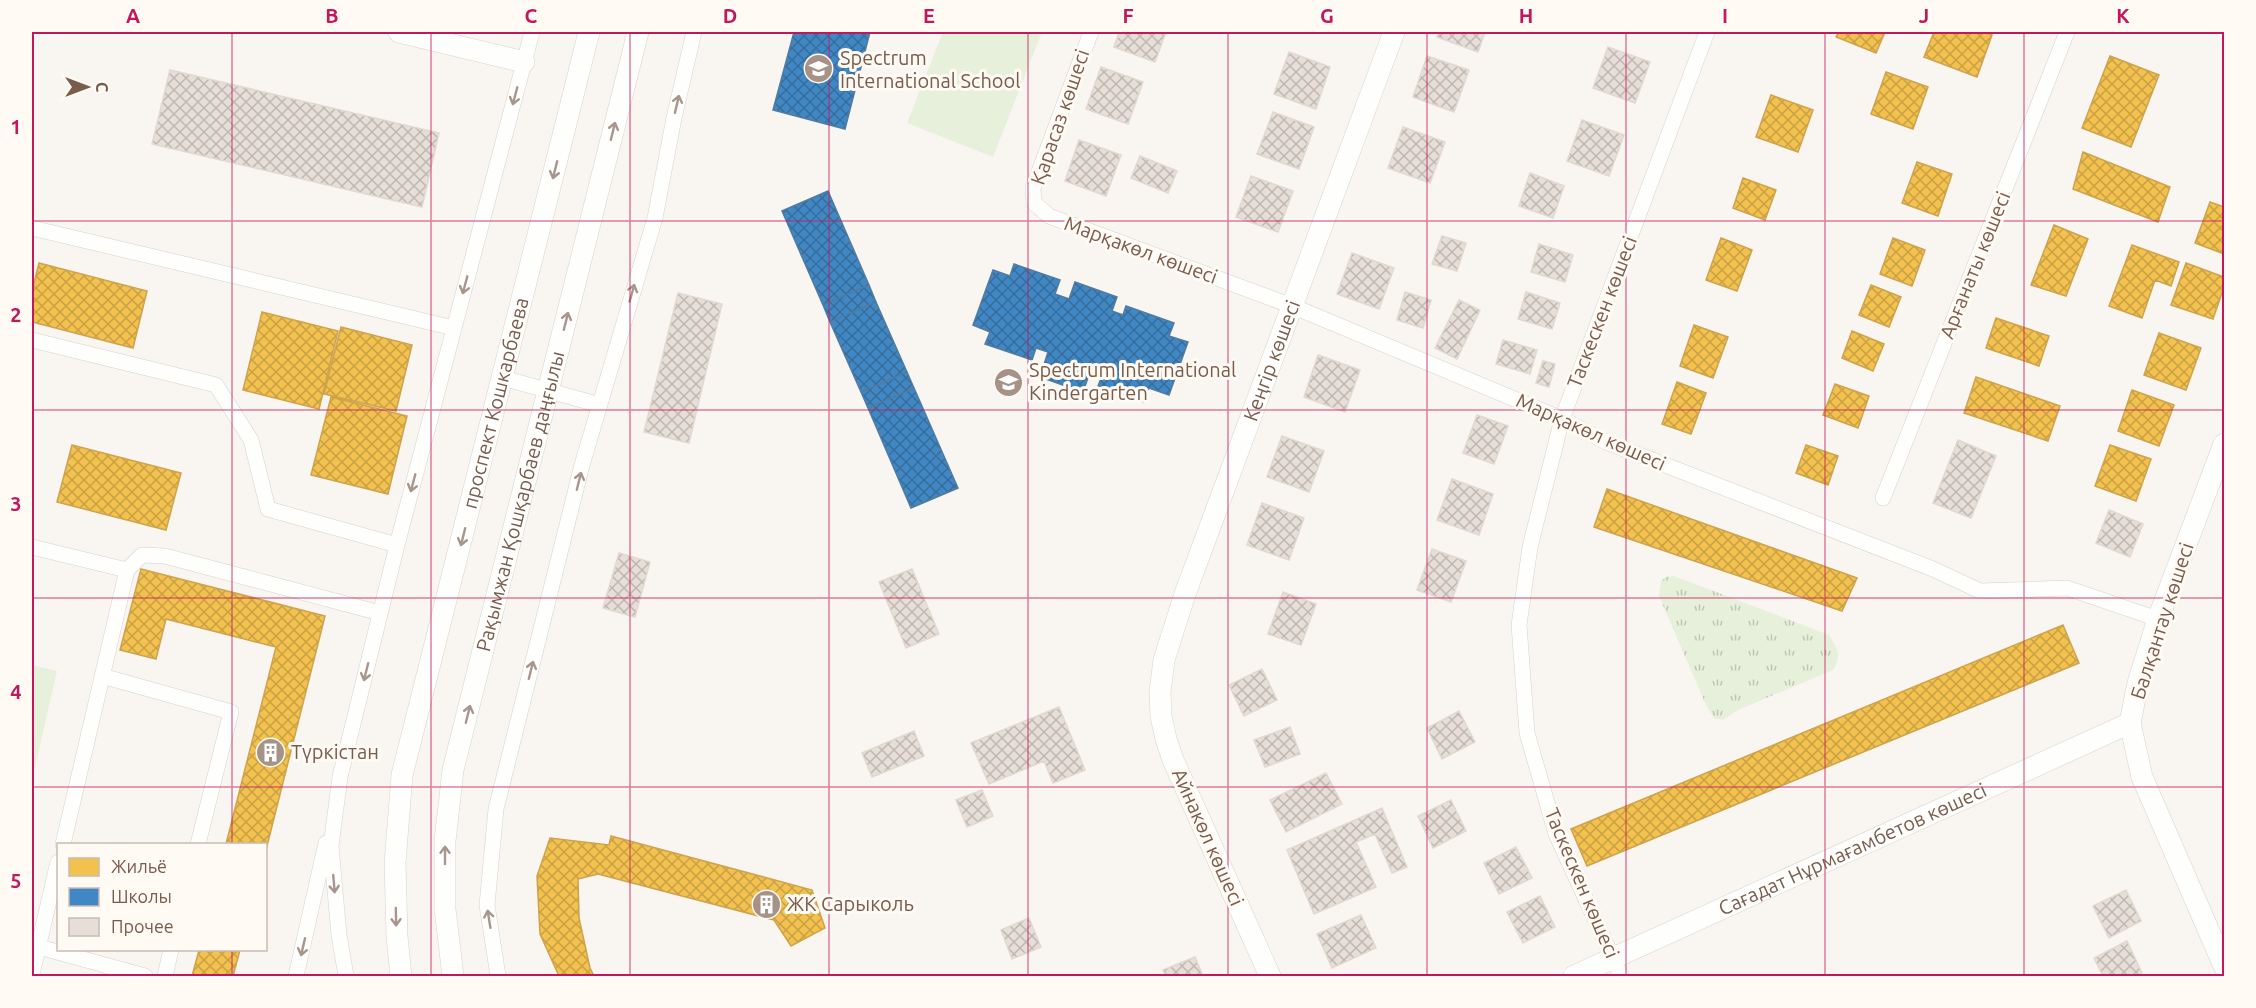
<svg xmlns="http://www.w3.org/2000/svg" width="2256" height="1008" viewBox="0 0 2256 1008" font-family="Ubuntu,sans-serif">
	<defs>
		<pattern id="grass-tufts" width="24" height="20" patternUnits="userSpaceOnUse" patternTransform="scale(1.5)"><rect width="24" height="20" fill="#e7f0db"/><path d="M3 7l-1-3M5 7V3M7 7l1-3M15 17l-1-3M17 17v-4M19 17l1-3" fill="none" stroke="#c0c6b4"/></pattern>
		<pattern id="homes-cross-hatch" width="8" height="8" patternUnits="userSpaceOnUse" patternTransform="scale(1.5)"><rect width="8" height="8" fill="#f2c14e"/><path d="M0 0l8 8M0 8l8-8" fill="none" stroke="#c9a043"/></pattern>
		<pattern id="schools-cross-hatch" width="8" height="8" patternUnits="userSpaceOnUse" patternTransform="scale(1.5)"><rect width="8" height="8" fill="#3f88c5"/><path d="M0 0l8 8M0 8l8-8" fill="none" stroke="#386d9a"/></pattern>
		<pattern id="building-cross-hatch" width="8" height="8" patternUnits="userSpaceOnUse" patternTransform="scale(1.5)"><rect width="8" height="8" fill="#e6ded7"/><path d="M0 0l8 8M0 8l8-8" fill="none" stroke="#bfb7b1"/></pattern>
	</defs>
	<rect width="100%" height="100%" fill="#f9f5f0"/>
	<path fill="url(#grass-tufts)" d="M1674,576L1829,635C1838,650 1842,654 1833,670L1738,710L1723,720L1714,718L1706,705L1659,596L1661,581L1666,577Z"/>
	<path fill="#e7f0db" d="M943,32H1042L993,157L907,123Z
		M32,665L57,671L32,780Z"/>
	<path fill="url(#homes-cross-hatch)" stroke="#cea34e" stroke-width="1.5" d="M1839,32H1860L1868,34L1869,32H1885L1876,53L1836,37Z
		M1934,32H1982L1992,35L1977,77L1924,57Z
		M2110,56L2159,75L2131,147L2082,128Z
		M1886,72L1928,87L1913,129L1871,114Z
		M1771,95L1813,110L1798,152L1756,137Z
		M2083,152L2170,187L2158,222L2073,189Z
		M1917,162L1952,174L1938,216L1902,203Z
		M1743,178L1776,190L1765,220L1733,208Z
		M2210,202L2224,207V254L2195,243Z
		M2054,225L2088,239L2066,296L2031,285Z
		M1721,238L1752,250L1737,291L1706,280Z
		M1893,238L1925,250L1912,286L1880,274Z
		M2132,245L2179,262L2171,286L2155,280L2142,318L2109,306Z
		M39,263L147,291L133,348L32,322V291Z
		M2186,263L2224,277V287L2213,319L2171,305Z
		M1871,285L1901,297L1889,327L1859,315Z
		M262,312L338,331L319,409L243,390Z
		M1996,318L2049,336L2039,366L1986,348Z
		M1694,325L1728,337L1713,378L1680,366Z
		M341,327L412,345L396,411L324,394Z
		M1852,331L1884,344L1873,371L1842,358Z
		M2159,333L2201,348L2186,390L2144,375Z
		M1976,377L2060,406L2048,441L1964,413Z
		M1677,382L1706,393L1691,434L1662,424Z
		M1835,384L1869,396L1858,428L1823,415Z
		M2132,390L2174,405L2159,446L2118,431Z
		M331,397L407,416L388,494L311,475Z
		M72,445L181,473L166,530L57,502Z
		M1806,445L1838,456L1828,485L1796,473Z
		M2110,445L2151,459L2136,501L2095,486Z
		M1607,489L1857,578L1842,611L1594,527Z
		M141,569L325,616L266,850V844H226L276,647L166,619L156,659L120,650Z
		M2063,625L2079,663L1587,866L1571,829Z
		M611,836L812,890L825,928L791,946L774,920L598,874L578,879L579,918L590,968L594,976H559L540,934L537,876L550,838L609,845Z
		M199,950H240L233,976H192Z"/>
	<path fill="url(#schools-cross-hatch)" stroke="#517ba1" stroke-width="1.5" d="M794,32H870L845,129L773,110Z
		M828,191L869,285L823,305L782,211Z
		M1014,264L1060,280L1055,294L1069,299L1075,282L1117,297L1112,311L1123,315L1126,306L1174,323L1169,336L1188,342L1169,395L1149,388L1144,402L1098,386L1103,373L1091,369L1083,392L1040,377L1048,352L1036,348L1032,360L985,344L990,332L973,325L993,270L1010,276Z
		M869,285L876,302L830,322L823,305Z
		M876,302L907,372L861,392L830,322Z
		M907,372L914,388L868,408L861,392Z
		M914,388L958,488L911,508L868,408Z"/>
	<path fill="url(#building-cross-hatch)" stroke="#e2d8d2" stroke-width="1.5" d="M1119,32H1166L1155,62L1114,47Z
		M1439,32H1485L1478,52L1437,37Z
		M1608,47L1650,62L1635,103L1593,88Z
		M1289,52L1330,67L1316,109L1274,94Z
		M1427,56L1469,70L1454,112L1413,97Z
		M1101,67L1143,82L1128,124L1086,109Z
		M170,70L439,133L422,207L152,144Z
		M1273,112L1314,127L1299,169L1257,154Z
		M1582,120L1624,135L1609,176L1567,161Z
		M1403,127L1445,142L1430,183L1388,168Z
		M1079,140L1121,155L1106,196L1065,181Z
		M1140,156L1177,171L1168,193L1131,178Z
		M1530,173L1564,186L1553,218L1519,206Z
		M1251,176L1293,191L1278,232L1236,217Z
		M1442,236L1466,243L1457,271L1432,264Z
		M1539,244L1573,255L1565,282L1531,272Z
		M1352,253L1394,268L1379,309L1337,294Z
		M1405,292L1431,300L1423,328L1397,320Z
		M1526,292L1560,303L1552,329L1518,319Z
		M678,293L722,304L689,443L644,432Z
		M1459,300L1480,310L1457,359L1435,348Z
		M1503,340L1537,350L1530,374L1496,364Z
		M1318,355L1360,370L1345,412L1304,397Z
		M1543,361L1555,364L1549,387L1536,383Z
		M1477,415L1508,426L1494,464L1463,453Z
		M1282,436L1324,451L1309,492L1267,477Z
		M1958,440L1996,456L1971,518L1933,503Z
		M1452,479L1493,494L1479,535L1437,520Z
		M1262,503L1304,518L1289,560L1247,545Z
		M2109,510L2143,524L2130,557L2096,543Z
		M1432,549L1466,561L1451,602L1417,590Z
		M619,553L650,562L635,617L603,608Z
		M912,569L939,634L906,648L879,582Z
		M1283,592L1316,604L1301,645L1268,634Z
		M1262,669L1277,700L1244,716L1229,685Z
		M1059,707L1085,770L1053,783L1044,761L989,784L971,743Z
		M1459,711L1475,742L1442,759L1427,728Z
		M1290,727L1300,754L1265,767L1254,740Z
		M914,731L924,756L872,777L862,753Z
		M1326,773L1342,804L1286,832L1270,800Z
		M982,790L993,816L967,827L956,800Z
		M1451,800L1466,831L1433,848L1418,816Z
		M1382,808L1407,867L1392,873L1375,834L1356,842L1376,887L1314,914L1287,850Z
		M1516,847L1532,878L1499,894L1484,863Z
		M2126,890L2141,921L2109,938L2093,906Z
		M1540,896L1555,927L1523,943L1507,912Z
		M1361,915L1376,948L1332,968L1317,934Z
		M1029,918L1041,947L1012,959L1001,930Z
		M2127,941L2142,973L2134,976H2103L2094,958Z
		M1195,957L1203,976H1166L1163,970Z"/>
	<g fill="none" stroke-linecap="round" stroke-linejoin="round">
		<defs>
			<path id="street" d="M1091,32L1033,188L1034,203L1049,216L1292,306L1562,419L1606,442L1933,569L1980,591L2067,588L2158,619
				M32,228L454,328
				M32,340L216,385L251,440L268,509L397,545
				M503,378L600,405
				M1883,498L2067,32
				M32,547L127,570L142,555L165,556L380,613
				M102,676L231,712L198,844
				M63,844L127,570
				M39,947L145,976
				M32,974L58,862
				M165,976L171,950
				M296,976L326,843
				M346,976L339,935L331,846L340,777L397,545L532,32
				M498,976L487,905L496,809L582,465L655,218L674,118L694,32
				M1621,976L1556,834L1527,733L1519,625L1530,547L1562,419L1707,32"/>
			<g id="secondary">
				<path d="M399,32L524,62"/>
				<path d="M2224,444L2158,619L2138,683L2130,723L2142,777L2224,966"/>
				<path id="s1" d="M401,976L397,936L395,863L402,775L589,32"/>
				<path id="s2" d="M453,976L445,909V841L453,770L638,32"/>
				<path id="s3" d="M1270,976L1173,760L1166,739L1161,716L1160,692L1164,660L1185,594L1394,32"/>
				<path id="s4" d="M1574,976L2130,723"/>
			</g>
		</defs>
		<use href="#street" stroke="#d7d1cb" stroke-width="16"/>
		<use href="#secondary" stroke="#d9d2cb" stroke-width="22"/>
		<use href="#street" stroke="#fefefd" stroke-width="15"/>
		<use href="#secondary" stroke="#fefefd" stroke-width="21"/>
	</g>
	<defs><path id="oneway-shaft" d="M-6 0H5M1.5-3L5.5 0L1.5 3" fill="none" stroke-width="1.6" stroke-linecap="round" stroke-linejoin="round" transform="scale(1.5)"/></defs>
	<g stroke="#a8958b">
		<use href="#oneway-shaft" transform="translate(515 96) rotate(105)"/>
		<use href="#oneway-shaft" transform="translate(677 104) rotate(-77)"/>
		<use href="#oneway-shaft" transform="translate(613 131) rotate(-76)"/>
		<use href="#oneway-shaft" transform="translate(555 170) rotate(104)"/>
		<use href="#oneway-shaft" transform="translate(465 285) rotate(105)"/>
		<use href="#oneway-shaft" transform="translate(632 293) rotate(-74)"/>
		<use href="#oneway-shaft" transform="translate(566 321) rotate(-76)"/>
		<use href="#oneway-shaft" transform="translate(579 481) rotate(-76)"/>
		<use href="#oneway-shaft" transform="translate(413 483) rotate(105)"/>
		<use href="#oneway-shaft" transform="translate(463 537) rotate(104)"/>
		<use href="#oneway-shaft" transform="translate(531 670) rotate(-76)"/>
		<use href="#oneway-shaft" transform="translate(366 672) rotate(104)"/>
		<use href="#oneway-shaft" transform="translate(468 714) rotate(-76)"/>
		<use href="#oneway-shaft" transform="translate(445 855) rotate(-90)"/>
		<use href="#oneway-shaft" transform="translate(334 884) rotate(85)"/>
		<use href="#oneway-shaft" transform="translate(396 917) rotate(89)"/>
		<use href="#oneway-shaft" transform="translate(489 919) rotate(-99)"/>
		<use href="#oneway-shaft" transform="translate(303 947) rotate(103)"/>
	</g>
	<path fill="none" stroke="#c2185b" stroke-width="1.5" stroke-opacity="0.55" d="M232,32V844M431,32V976M630,32V976M829,32V976M1028,32V976M1228,32V976M1427,32V976M1626,32V976M1825,32V976M2024,32V976M32,221H2224M32,410H2224M32,598H2224M32,787H2224M232,950V976"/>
	<defs>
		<symbol id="school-disc" viewBox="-11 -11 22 22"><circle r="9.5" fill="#a69286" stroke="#fffaf3"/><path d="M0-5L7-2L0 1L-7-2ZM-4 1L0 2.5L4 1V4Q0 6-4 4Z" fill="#fff"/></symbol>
		<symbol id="building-disc" viewBox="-11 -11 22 22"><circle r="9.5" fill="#a69286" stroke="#fffaf3"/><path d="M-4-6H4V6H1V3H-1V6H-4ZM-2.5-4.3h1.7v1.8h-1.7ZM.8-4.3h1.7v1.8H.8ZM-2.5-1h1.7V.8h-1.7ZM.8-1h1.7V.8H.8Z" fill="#fff"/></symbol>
	</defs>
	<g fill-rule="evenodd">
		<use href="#school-disc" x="802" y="52" width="33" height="33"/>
		<use href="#school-disc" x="992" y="366" width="33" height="33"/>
		<use href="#building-disc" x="254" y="736" width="33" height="33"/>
		<use href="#building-disc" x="750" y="888" width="33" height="33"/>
	</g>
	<g text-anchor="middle" stroke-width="6" stroke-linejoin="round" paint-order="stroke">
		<g font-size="20" fill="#7a5c4d" stroke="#fffaf3" text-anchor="start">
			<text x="840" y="65">Spectrum<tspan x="840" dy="23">International School</tspan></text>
			<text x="1029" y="377">Spectrum International<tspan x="1029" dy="23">Kindergarten</tspan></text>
			<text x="291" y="759">Түркістан</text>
			<text x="787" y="911">ЖК Сарыколь</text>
		</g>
		<g font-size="20" fill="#7a5c4d" stroke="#fffaf3">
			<text transform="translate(1060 117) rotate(-71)" y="7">Қарасаз көшесі</text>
			<text transform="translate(1141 250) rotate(20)" y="7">Марқакөл көшесі</text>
			<text transform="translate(1975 265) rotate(-68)" y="7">Арғанаты көшесі</text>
			<text transform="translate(1602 312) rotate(-69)" y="7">Таскескен көшесі</text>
			<text dy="7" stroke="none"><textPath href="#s3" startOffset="657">Кеңгір көшесі</textPath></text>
			<text dy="7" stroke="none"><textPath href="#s1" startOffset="585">проспект Кошкарбаева</textPath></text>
			<text transform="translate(1591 432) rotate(24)" y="7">Марқакөл көшесі</text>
			<text dy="7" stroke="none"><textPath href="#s2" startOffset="484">Рақымжан Қошқарбаев даңғылы</textPath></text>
			<text transform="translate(2162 621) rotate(-72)" y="7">Балқантау көшесі</text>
			<text transform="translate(1208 837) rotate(66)" y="7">Айнакөл көшесі</text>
			<text dy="7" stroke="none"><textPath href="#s4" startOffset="306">Сағадат Нұрмағамбетов көшесі</textPath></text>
			<text transform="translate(1582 883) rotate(67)" y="7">Таскескен көшесі</text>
		</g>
	</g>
	<rect width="2256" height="1008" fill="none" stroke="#fffaf3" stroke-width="66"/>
	<rect x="57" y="843" width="210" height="108" fill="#fffaf3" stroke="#cabbb1" stroke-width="1.5"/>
	<rect x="69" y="858" width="30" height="18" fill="#f2c14e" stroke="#cabbb1" stroke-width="1.5"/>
	<text x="111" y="873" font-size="18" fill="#7a5c4d">Жильё</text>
	<rect x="69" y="888" width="30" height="18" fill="#3f88c5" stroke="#cabbb1" stroke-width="1.5"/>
	<text x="111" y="903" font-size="18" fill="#7a5c4d">Школы</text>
	<rect x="69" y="918" width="30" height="18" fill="#e6ded7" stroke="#cabbb1" stroke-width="1.5"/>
	<text x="111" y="933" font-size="18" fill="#7a5c4d">Прочее</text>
	<g transform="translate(87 87) rotate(90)" stroke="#fffaf3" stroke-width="4.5" paint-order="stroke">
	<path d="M0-4.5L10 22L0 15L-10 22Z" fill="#7a5c4d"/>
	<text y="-9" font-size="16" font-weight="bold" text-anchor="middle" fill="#7a5c4d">С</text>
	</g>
	<rect x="33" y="33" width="2190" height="942" fill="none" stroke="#c2185b" stroke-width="2"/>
	<g font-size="20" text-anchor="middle" font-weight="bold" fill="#c2185b">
		<text x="133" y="23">A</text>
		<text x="332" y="23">B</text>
		<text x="531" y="23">C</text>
		<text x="730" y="23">D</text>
		<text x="929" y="23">E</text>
		<text x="1128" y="23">F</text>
		<text x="1327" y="23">G</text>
		<text x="1526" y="23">H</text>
		<text x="1725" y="23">I</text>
		<text x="1924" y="23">J</text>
		<text x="2123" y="23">K</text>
		<text x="16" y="134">1</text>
		<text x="16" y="322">2</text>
		<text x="16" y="511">3</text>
		<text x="16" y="699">4</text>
		<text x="16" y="888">5</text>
	</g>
</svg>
